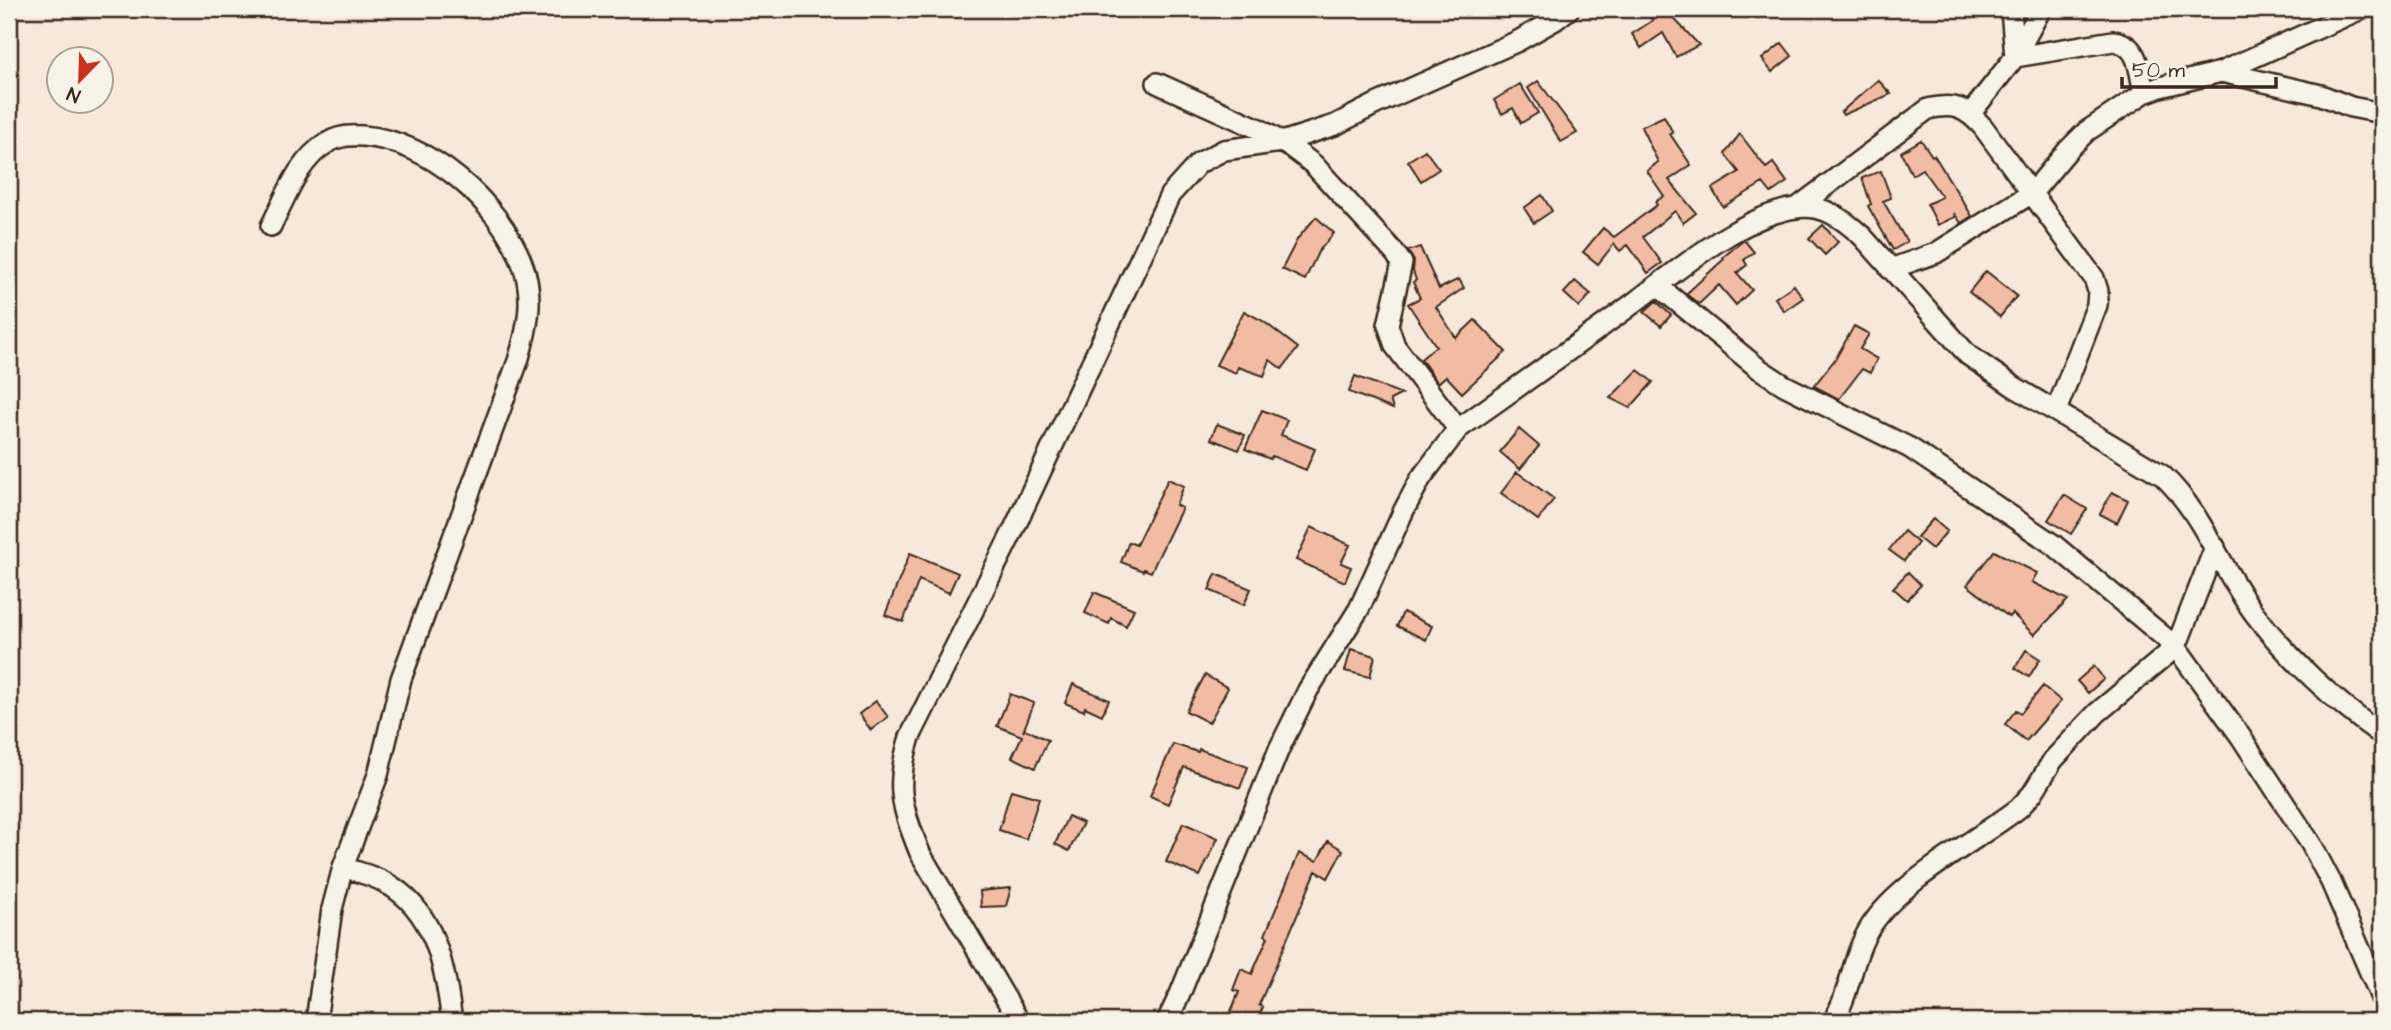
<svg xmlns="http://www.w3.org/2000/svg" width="2391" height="1030" viewBox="0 0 2391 1030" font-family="'Architects Daughter',sans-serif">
	<rect width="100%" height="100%" fill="#f6e8da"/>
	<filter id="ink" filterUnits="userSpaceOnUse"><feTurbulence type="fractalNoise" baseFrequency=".0143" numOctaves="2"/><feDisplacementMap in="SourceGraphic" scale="14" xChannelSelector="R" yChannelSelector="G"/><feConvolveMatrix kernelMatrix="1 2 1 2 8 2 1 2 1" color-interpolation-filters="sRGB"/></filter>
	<g filter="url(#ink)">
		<path fill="#f1bca3" stroke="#3b2a1e" stroke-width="2" d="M1657,9H1665L1699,45L1676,57L1663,33L1641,48L1632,34L1653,20L1649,16Z
			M1782,43L1792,56L1772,72L1762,59Z
			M1878,80L1891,94L1843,115L1841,112Z
			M1538,81L1577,133L1561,142L1528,88Z
			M1520,84L1538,113L1521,123L1513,108L1502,114L1494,100Z
			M1664,116L1673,133L1670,134L1691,165L1669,180L1696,213L1683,223L1675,211L1643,237L1662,263L1648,273L1628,245L1620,251L1614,244L1598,264L1583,252L1603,228L1614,237L1657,205L1655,202L1664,196L1647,171L1658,162L1641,127Z
			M1740,134L1766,168L1773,163L1787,182L1771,193L1763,183L1723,207L1712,189L1739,172L1725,154Z
			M1921,140L1932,156L1934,155L1972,216L1961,223L1954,213L1955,217L1938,225L1927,204L1942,197L1922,169L1912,175L1901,152Z
			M1425,150L1439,169L1421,181L1408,161Z
			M1881,171L1891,198L1883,201L1907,242L1893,250L1868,206L1871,204L1862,178Z
			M1542,195L1552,211L1534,223L1524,208Z
			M1316,217L1334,233L1318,252L1305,280L1282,269L1298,238Z
			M1823,225L1838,242L1825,255L1809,238Z
			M1744,240L1754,252L1744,260L1747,265L1737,273L1752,290L1736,305L1719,285L1699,304L1686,294L1724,259L1723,257Z
			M1420,247L1439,289L1459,279L1464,288L1436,307L1456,338L1475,320L1506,352L1462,393L1446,376L1438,383L1421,359L1436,346L1408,304L1420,298L1413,282L1416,280L1413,271L1414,261L1408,251Z
			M1986,271L2017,296L2000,317L1969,292Z
			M1575,281L1591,294L1579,307L1564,293Z
			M1794,285L1803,298L1784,311L1775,298Z
			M1656,301L1671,315L1661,326L1644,312Z
			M1244,311L1263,321L1298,348L1282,369L1270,360L1264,376L1238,367L1236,373L1216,365Z
			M1854,326L1869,334L1860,349L1877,359L1870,373L1862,369L1839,399L1814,386L1836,358Z
			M1638,370L1653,382L1630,408L1610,398Z
			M1355,376L1402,394L1390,400L1393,409L1349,392Z
			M1262,410L1287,420L1281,435L1315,449L1306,470L1272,456L1270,459L1245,449Z
			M1217,424L1245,435L1239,450L1211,439Z
			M1519,429L1539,446L1520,469L1500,452Z
			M1517,472L1554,499L1538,520L1501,493Z
			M1168,479L1184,486L1176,505L1182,508L1151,572L1144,569L1143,571L1121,562L1129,542L1136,545Z
			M2112,492L2128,500L2117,523L2100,514Z
			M2064,495L2087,509L2071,534L2048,520Z
			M1933,519L1947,531L1932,549L1917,537Z
			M1311,527L1350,545L1341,563L1351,567L1345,582L1296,560Z
			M1904,531L1918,543L1904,561L1889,550Z
			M1994,551L2037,573L2032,582L2068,600L2034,635L2012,613L2009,617L1967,585Z
			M910,553L958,573L949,593L919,580L903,622L885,615Z
			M1908,572L1921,585L1907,600L1893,588Z
			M1216,574L1251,589L1244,605L1209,590Z
			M1094,592L1134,609L1126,626L1111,618L1109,624L1085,613Z
			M1403,612L1432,626L1426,640L1397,626Z
			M1351,649L1375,656L1370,677L1345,671Z
			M2026,650L2040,659L2029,677L2015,668Z
			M2094,666L2104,679L2088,693L2077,681Z
			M1205,675L1228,688L1209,723L1186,711Z
			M1073,684L1109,700L1102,715L1085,707L1084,711L1065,703Z
			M2043,686L2061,701L2026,741L2005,724L2016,710L2021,713Z
			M1010,694L1034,703L1023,732L1025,729L1048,740L1035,768L1012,757L1022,736L997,726Z
			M876,701L888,717L871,730L859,714Z
			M1173,744L1198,752L1199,749L1248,767L1240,788L1184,767L1168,804L1150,796Z
			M1011,790L1039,798L1026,839L999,830Z
			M1068,816L1083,823L1069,851L1055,844Z
			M1183,823L1218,838L1200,876L1166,862Z
			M1328,841L1343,850L1328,878L1316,871L1259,1005L1263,1007L1257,1021H1241L1229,1016L1239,992L1233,990L1241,969L1252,974L1268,937L1265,935L1299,853L1317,861Z
			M1011,888L1006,906L981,907L980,891Z"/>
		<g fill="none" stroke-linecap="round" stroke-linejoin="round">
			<defs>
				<path id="street" d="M2011,9L2015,57L2113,41C2140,44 2139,72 2144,93
					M2221,72L2321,95L2351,107L2382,113
					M1157,83L1259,129L1292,148L1313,164L1394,252L1402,263L1388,325L1395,346L1458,429
					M1971,113L2015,57L2041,9
					M1798,207L1928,109C1954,103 1965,107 1983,127L2094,278L2098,291L2097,305L2056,411
					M271,226C286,197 298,160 327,143C337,136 351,135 363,136C429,141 499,202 522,263C535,296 528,328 518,361L401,679L378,775L343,867L332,909L316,1021
					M1890,269L1936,253L2032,193L2068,150L2087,131L2144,93L2160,87L2221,72L2361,9
					M1658,286L1758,368L1784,385L1910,448L2054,545L2176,647L2241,737L2311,844L2331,882L2382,1000
					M343,867C356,872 372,875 384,882C436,909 445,969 452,1021
					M1019,1021L920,853C901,806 895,786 910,737L1013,531L1170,195L1199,163L1224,150L1282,142L1335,125L1376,104L1518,41L1555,20L1569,9
					M1167,1021L1180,994L1279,749L1308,690L1359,609L1404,510L1421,478L1458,429C1515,389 1571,349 1627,308C1672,275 1741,215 1796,208C1823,204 1842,218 1862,236L1968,355L2013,386L2162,475C2204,514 2220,568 2254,613C2288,658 2336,703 2382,735
					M1833,1021C1851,992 1852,955 1871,926C1900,881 1976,841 2019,808L2032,794L2053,760L2097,713L2176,647L2215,547"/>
			</defs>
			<use href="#street" stroke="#3b2a1e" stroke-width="24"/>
			<use href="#street" stroke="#f7f3e8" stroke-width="19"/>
		</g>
	</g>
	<rect width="2391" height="1030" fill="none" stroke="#f7f3e8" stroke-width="35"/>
	<rect x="18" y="18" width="2356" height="995" fill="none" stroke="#3b2a1e" stroke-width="2.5" filter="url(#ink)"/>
	<g transform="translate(80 80) rotate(203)"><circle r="33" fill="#f7f3e8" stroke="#aca397" stroke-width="2"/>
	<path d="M0-5L12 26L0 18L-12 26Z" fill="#c8321e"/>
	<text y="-10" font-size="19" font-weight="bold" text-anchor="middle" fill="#3b2a1e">N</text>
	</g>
	<path d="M2122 77v10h154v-10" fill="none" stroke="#3b2a1e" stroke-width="3.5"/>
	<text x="2132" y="77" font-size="21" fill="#3b2a1e" stroke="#f7f3e8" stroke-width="5" paint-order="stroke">50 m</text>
</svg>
